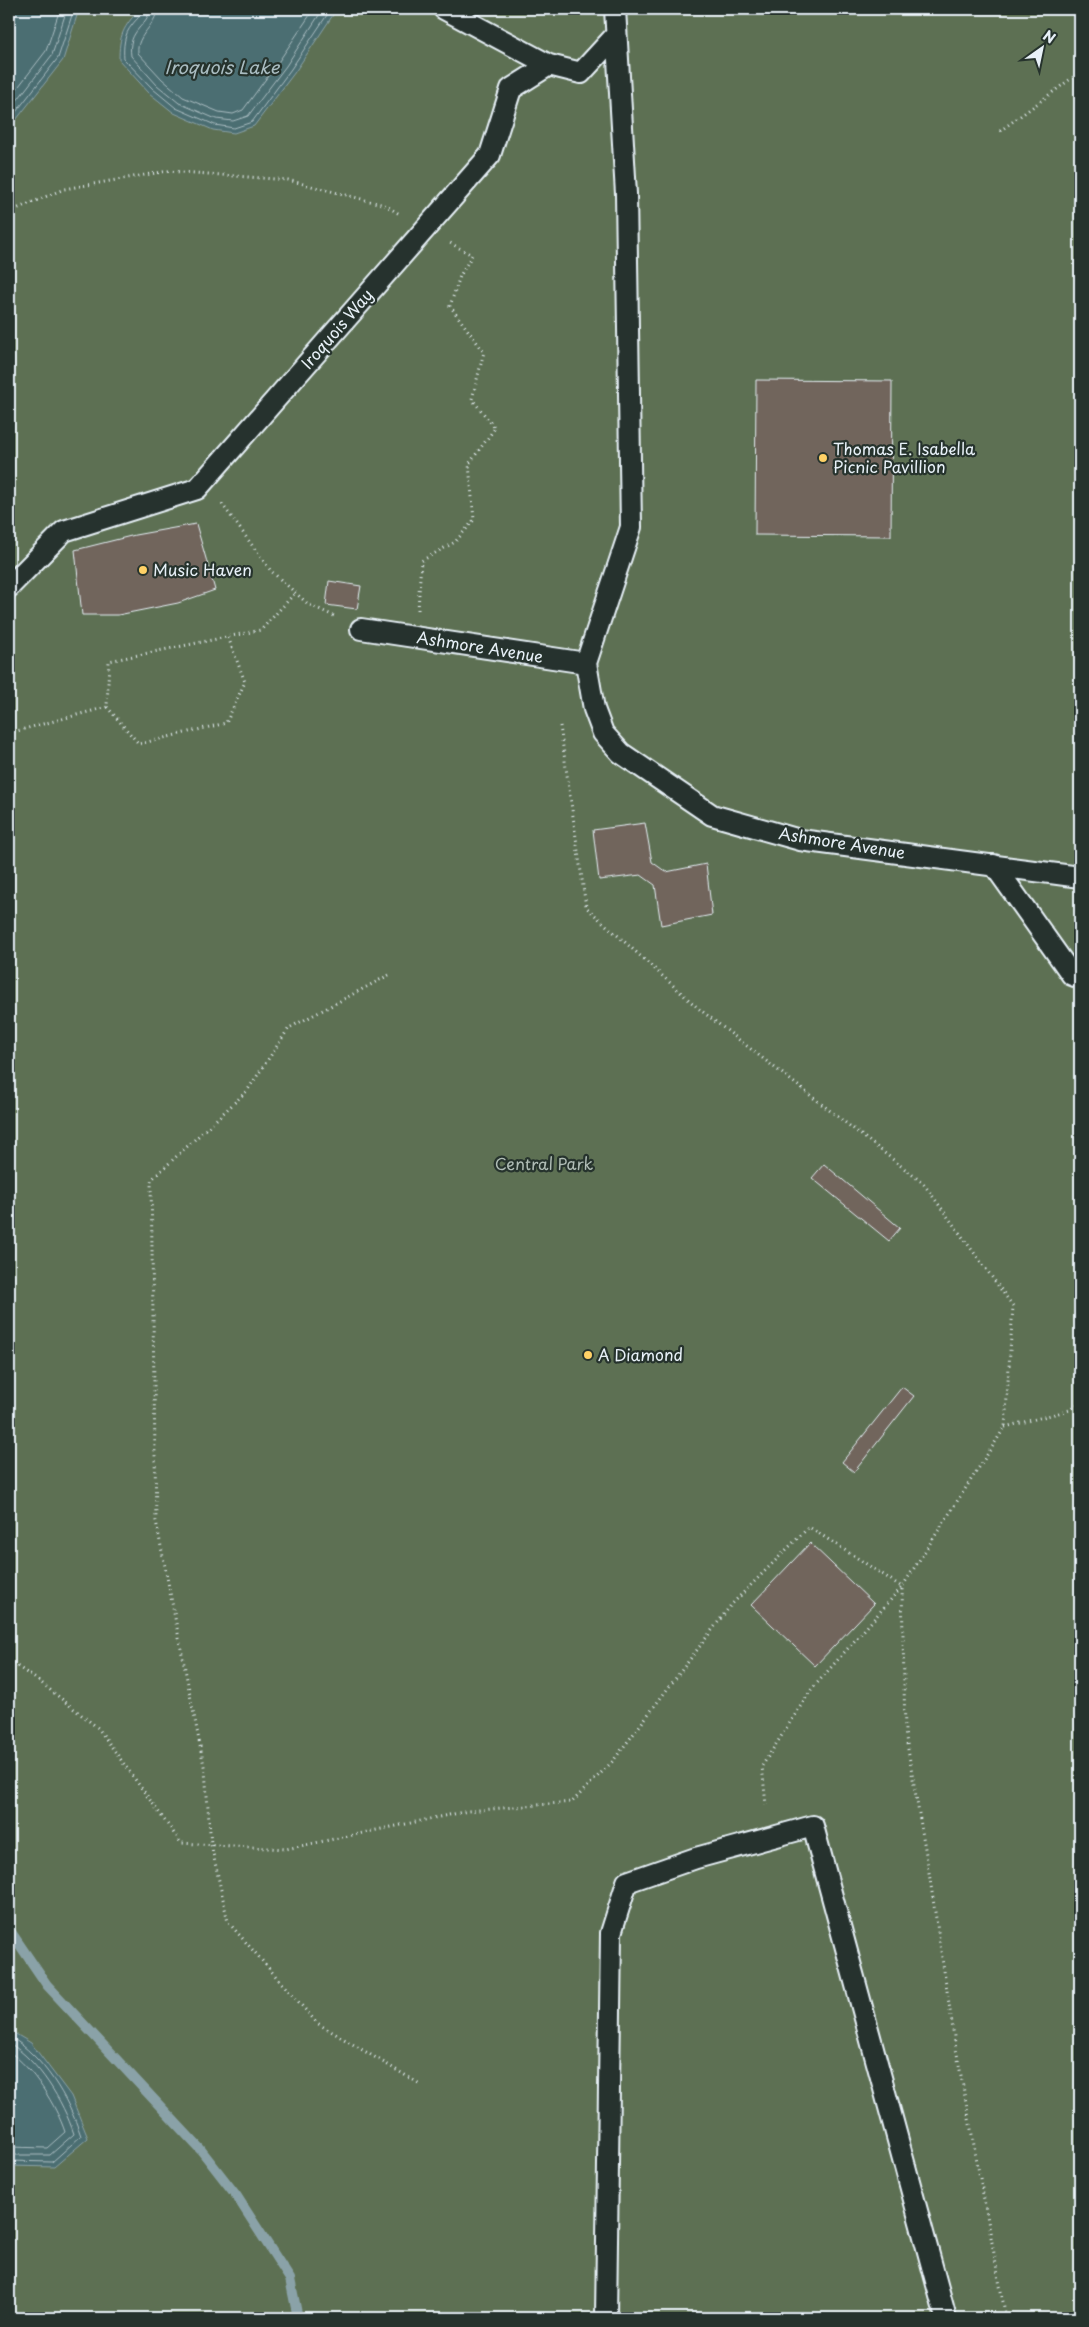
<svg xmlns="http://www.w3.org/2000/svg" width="1089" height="2327" viewBox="0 0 1089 2327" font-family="'Playpen Sans',sans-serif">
	<rect width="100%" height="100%" fill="#3c423b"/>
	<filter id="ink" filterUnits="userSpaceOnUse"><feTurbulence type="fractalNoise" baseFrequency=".02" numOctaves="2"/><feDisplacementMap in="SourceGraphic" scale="10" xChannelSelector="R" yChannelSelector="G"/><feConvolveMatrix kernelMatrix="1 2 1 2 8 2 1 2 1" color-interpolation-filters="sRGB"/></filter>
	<g filter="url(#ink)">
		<path fill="#5d7052" stroke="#a2b0a5" d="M9,9H1080V2318H9Z"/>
		<path fill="#4c6e72" stroke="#8aa2a8" d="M9,9H79L63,60L9,129Z
			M140,9H337L295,72L254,126L234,133L213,130L174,113L149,93L119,60C119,35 123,27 140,9Z
			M9,2030L31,2043L71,2096L88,2138L54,2167L9,2166Z"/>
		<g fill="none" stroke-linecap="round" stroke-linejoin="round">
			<path stroke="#aabdc2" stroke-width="1" d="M143,9C142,16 136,19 132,25C124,34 123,47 124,59L153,89L176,108L215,125L234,128L252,122L291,69L331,9
				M150,9C148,27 127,29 131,56L157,85L179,103L216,119L233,121L248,116L286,66L323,9
				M157,9C156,27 136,34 138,53L162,79L183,97L219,112L233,114L243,110L279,61L314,9
				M9,99L46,51L60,9
				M9,111L52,55L67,9
				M9,121L58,58L74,9
				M9,2036C44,2057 68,2097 81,2136L52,2162L9,2161
				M9,2043C39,2061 63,2101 74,2134L50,2155H9
				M9,2052C32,2066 57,2107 65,2132L47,2148L9,2147"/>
			<path stroke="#8aa2a8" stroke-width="10" d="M9,1929L47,1985L201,2150L236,2195L290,2279L298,2318"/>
		</g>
		<path fill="#71655c" stroke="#e8f1f8" d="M756,380L892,381L891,536L755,535Z
			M196,524L215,590L178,603L118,615H82L75,550L135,535Z
			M329,581L361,586L357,609L326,605Z
			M645,823L652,862L666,872L706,864L712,915L661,925L655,885L641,875L599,880L593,830Z
			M824,1164L900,1228L889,1241L812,1178Z
			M902,1387L914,1396L854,1472L842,1462Z
			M810,1543L874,1604L815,1666L751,1605Z"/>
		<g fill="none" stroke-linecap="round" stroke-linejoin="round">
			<defs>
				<path id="service" d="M444,9L549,65
					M9,587L64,531L197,489L490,155L511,89L549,65L581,73L616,35
					M361,629L586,663L594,709L603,733L621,753L712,815L800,840L1080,877
					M586,663L631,527L626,194L615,9
					M994,865L1072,975L1080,978
					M606,2318L611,1933L627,1882L696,1858L813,1826L946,2318"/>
			</defs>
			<use href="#service" stroke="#e8f1f8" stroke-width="24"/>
			<path stroke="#e8f1f8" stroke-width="3" stroke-dasharray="1 4" stroke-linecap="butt" d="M1000,131L1080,72
				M9,212L64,189L168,171L288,180L385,205L401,215
				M222,504L271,571L308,604L336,617
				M418,610L421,561L455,542L474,520L469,464L495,428L472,399L484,352L450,306L460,276L472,255L450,243
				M107,707L139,744L226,723L245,682L228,637
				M560,726L586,907L698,1008L923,1183L1013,1306L1005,1427L902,1587L905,1732L928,1866L955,2043L1006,2318
				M9,733L107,707L109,661L261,630L296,592
				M389,975L289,1028L247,1091L151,1180L156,1521L205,1771L211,1844L228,1922L317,2023L420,2084
				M1005,1427L1070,1410L1080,1404
				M9,1661L39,1681L98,1728L181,1843L286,1849L468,1811L572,1802L613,1761L731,1605L809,1527L902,1587L811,1690L762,1766L766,1805"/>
			<use href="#service" stroke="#26332d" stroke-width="20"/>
		</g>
	</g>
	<g fill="#ffd166" stroke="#26332d" stroke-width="2">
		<circle cx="823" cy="458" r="5"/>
		<circle cx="143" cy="570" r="5"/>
		<circle cx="588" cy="1355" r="5"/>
	</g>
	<g text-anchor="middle" stroke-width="4.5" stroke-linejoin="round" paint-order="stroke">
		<g font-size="16" fill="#e8f1f8" stroke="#26332d">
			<text transform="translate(337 329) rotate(-49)" y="6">Iroquois Way</text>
			<text transform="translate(480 647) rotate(9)" y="6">Ashmore Avenue</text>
			<text transform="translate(842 843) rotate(9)" y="6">Ashmore Avenue</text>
		</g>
		<g font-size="16" fill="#e8f1f8" stroke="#26332d" text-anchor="start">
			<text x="833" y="455">Thomas E. Isabella<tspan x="833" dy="18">Picnic Pavillion</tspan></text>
			<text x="153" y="576">Music Haven</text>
			<text x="598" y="1361">A Diamond</text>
		</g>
		<g font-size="16" fill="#b0bdb6" stroke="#26332d">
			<text x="544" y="1170">Central Park</text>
		</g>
		<g font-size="18" font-style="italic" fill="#aabdc2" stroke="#26332d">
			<text x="222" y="74">Iroquois Lake</text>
		</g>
	</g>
	<rect width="1089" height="2327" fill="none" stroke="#26332d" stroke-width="30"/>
	<rect x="15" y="15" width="1059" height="2297" fill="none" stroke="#e8f1f8" stroke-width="2" filter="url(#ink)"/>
	<g transform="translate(1042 48) rotate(33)" stroke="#26332d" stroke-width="4" paint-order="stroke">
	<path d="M0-4L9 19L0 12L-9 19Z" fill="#e8f1f8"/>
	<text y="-8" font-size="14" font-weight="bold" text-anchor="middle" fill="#e8f1f8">N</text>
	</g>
</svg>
